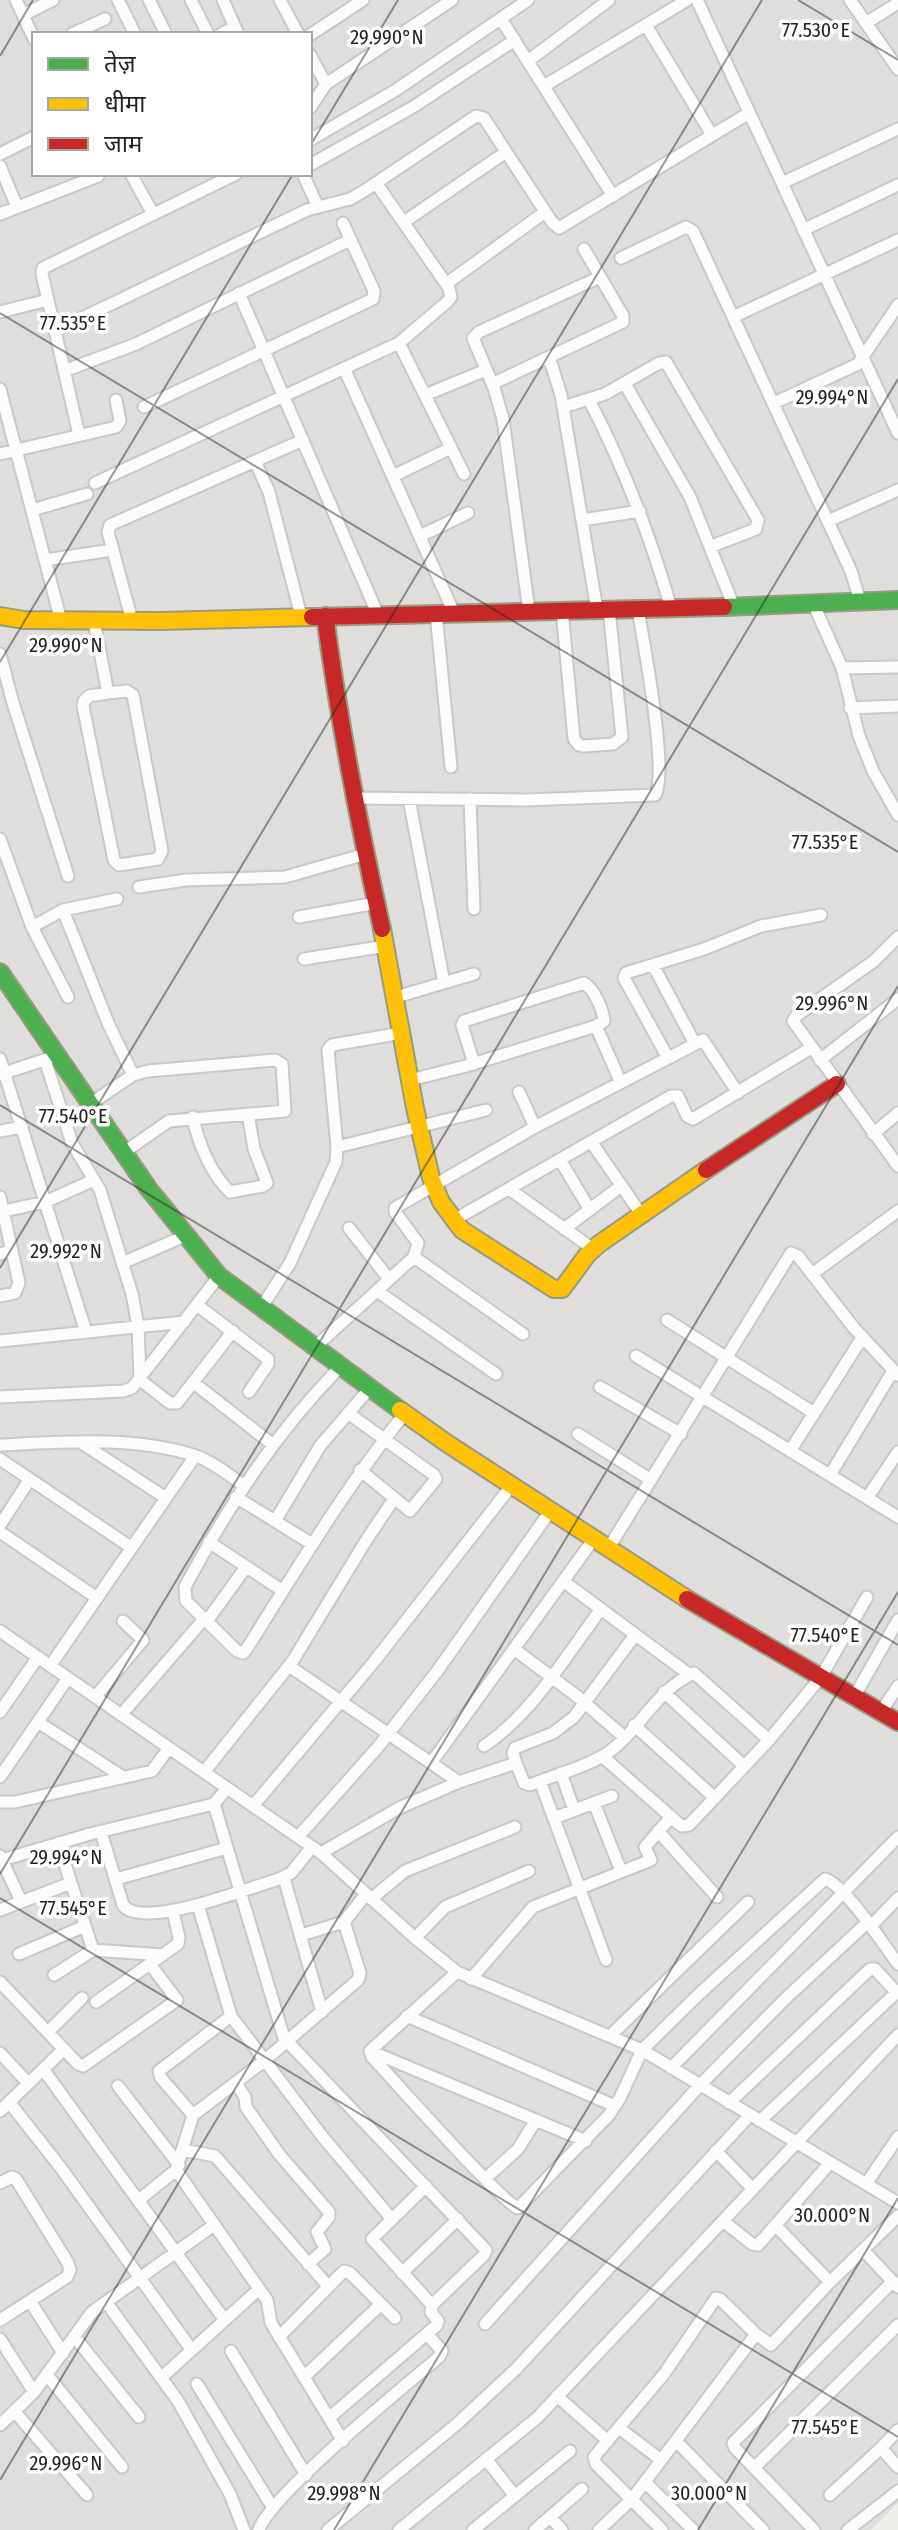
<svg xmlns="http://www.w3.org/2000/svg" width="898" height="2530" viewBox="0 0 898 2530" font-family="'Fira Sans Condensed','Noto Sans Devanagari',sans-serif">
	<rect width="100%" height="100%" fill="#f0eeeb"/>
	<path fill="#dfdedc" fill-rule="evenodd" d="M0,0H898V2503L871,2530H0ZM34,34H310V174H34Z"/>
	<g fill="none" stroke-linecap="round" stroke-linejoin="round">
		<defs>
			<path id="street" d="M16,0L34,39
				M118,0L135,34
				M149,0L166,34
				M191,0L208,34
				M223,0L238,34
				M280,0L298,34
				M697,0L898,433
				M850,0L898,69
				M23,15L53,0
				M501,19L613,196
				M866,23L898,3
				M646,25L712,135
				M72,34L105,19
				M221,34L235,27
				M310,35L363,0
				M310,55L326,84
				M528,61L609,0
				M544,86L687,0
				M310,108L326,84L452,0
				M310,140L396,90L528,0
				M0,154L34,137
				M310,165L413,107L515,40
				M0,166L17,207
				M131,174L153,214
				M303,174L318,207
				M782,183L898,129
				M0,214L98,176
				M404,222L506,152
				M803,230L898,185
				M621,258L686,227L693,231L851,571L860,601
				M446,284L545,212
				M239,293L378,615
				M0,312L48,300
				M733,317L898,240
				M55,331L307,210L350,199L364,191L476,116L484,118L552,222L559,228L749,113
				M399,343L464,474
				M549,357L561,395L597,610
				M344,368L454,613
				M64,371L136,344L350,240
				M492,384L623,322V316L584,249
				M625,384L690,497L734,607
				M0,389L61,621
				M425,395L486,370
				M589,400C624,467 650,535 671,608
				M774,403L858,364L898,305
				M144,407L373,299L374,291L343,223
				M563,407L605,394L659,363L666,362L758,520L756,529L712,546
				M79,435L42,274L43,268L236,174
				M0,454L116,427L120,421L116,400
				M255,461L269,492L301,616
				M393,476L451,448
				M95,483L399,343L447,302L451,297L449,288L376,183
				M32,510L87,494
				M582,520L640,511
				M828,521L898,490
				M420,536L468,513
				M45,560L113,550
				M813,603L842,668L859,736L873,771L898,815
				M562,610L574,739L579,745L583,746L613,744L622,737L609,609
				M529,611L503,419L494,388L473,338L479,332L600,277
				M436,613L451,767
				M94,621L108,693L89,696L84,701L83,706L114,860L119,865L158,859L162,851L133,695L127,691L108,693
				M132,621L108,532L110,525L303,440
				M0,654L13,703L68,876
				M842,668L898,667
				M850,708L898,706
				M354,798L526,800L655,795C669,772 643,642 638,609
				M409,799L444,983
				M470,799L474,909
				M0,839L32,927L68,997
				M139,887L186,880L285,877L366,854
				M63,910L108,1023L133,1075
				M299,917L376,903
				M32,927L63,910L117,899
				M898,937L874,961L796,1016L793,1021L898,1166
				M304,959L386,946
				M653,965L695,1044
				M396,997L474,974
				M668,1058L624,978L626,973L704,949L761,926L821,915
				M0,1059L86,1332
				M45,1060L72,1143L100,1190L132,1294L138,1326L140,1380L170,1403H177L233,1331
				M820,1060L898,999
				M474,1064L462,1025L464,1021L584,983C594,989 603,1009 604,1021L596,1026L620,1081
				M1,1074L50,1058
				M410,1080L466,1066L596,1026
				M519,1092L535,1127
				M90,1104L133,1075L148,1071L275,1060L282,1064L285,1111L169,1121L123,1153
				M193,1117C198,1143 211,1174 230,1192L263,1186L267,1183L254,1149L248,1114
				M0,1131L22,1127
				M873,1134L898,1113
				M592,1143L641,1214
				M337,1147L486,1110
				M560,1160L590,1210
				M509,1189L593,1249
				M0,1197L19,1283L15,1293L0,1296
				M0,1212L45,1202L94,1180
				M454,1220L671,1096H678L687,1116L693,1119L811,1048
				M349,1228L389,1279
				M564,1229L621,1186
				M0,1254L12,1251
				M414,1257L523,1334
				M122,1263L185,1236
				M812,1274L898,1211
				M377,1291L496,1374
				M197,1305L268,1359V1364L249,1392
				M261,1308L290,1263L336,1162L337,1147L328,1050L332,1045L402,1033
				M667,1320L814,1413
				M0,1341L184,1322
				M314,1348L414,1257L418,1243L395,1212V1208L535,1127L703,1040L738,1093
				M636,1356L898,1517
				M340,1367C274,1435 229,1505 185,1587L186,1601L237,1651L243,1653L246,1650C297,1569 345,1488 405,1413
				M194,1383L272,1444
				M600,1387L681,1434
				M0,1397L123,1391L132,1388L219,1276
				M348,1413L434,1475L436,1479L410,1511L360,1470
				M578,1434L651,1480
				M80,1442L166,1498
				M0,1445C63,1442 136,1436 196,1456C213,1462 229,1475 243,1485
				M790,1451L862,1338
				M0,1459L132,1548
				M830,1475L893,1371
				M236,1497L312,1544
				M867,1498L898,1452
				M275,1521L320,1446L370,1388
				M0,1525L30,1479
				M0,1532L97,1598
				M209,1542L283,1591
				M608,1549L791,1253L798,1256L854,1328L898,1375
				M563,1581L690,1675
				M207,1621L246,1567
				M0,1631L321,1853L415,1938L457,1972L642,2050L898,2203
				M514,1649L578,1697L624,1737
				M50,1666L195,1456
				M289,1666L459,1782
				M664,1692L744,1766
				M95,1697L143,1640L123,1621
				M854,1697L898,1620
				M0,1712L38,1657
				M881,1712L898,1686
				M121,1715L204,1619
				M38,1722L123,1777
				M634,1725L715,1798
				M484,1746C533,1713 566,1656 601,1609
				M602,1756L678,1823L682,1826L689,1825L769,1740L821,1677L867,1597
				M431,1763L593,1540
				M516,1763L513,1753L515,1748L553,1733L574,1717L635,1635
				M204,1772L292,1662L367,1539L394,1499
				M561,1773L574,1810
				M0,1777L68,1678
				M540,1781L606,1960
				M0,1802H15L152,1771L169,1748
				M594,1803L621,1871
				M214,1804L284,2038L486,2250L484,2255L432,2305L431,2312L438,2321L437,2325L329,2418
				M253,1806L373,1663L512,1485
				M554,1818L612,1796
				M658,1831L717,1897
				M101,1832L123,1905C142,1931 251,1887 279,1879L291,1873L312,1847
				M298,1837L378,1747L438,1670L551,1510
				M58,1843L93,1950L163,1955
				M321,1853L399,1808L459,1782L516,1763L524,1783L530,1785C554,1775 584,1768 606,1754C640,1731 655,1690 694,1673L769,1740
				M0,1856L21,1901
				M2,1860L90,1834L214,1804L227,1788
				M284,1878L322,2012
				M116,1879L227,1848
				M371,1899L405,1871L515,1827
				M198,1905L231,2016L322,2136L391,2218
				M0,1910L71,1883
				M871,1926L898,1898
				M301,1935L344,1922L366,1894
				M415,1938L445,1907L529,1871
				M19,1954L85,1926
				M457,1972L370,2051L586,2141
				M54,1975L93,1950
				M471,1979L533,1907L651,1860L645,1847L671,1817
				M0,1982L78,2064L83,2066L177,2000L150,1964
				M96,2002L178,1944L179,1937L173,1912
				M407,2016L615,2106
				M48,2032L82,1998
				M610,2036L748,1902
				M370,2051L372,2057C393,2079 501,2202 518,2208L609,2115L620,2098L642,2050L698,1995L825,1879C845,1885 884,1945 898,1964
				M0,2053L28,2083
				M671,2068L898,1837
				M43,2069L224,2319
				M236,2083L245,2097L246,2107L279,2154L329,2212V2217L317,2232L325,2249L308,2264
				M118,2086L179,2165
				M9,2102L61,2168L191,2349
				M729,2103L870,1969H875L898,1994
				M0,2111L64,2049
				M193,2115L161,2078L159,2071L231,2016
				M760,2121L898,1991
				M183,2150L215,2156L328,2286
				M716,2151L753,2189
				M176,2170L267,2300L271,2323L343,2441
				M486,2178L518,2149L536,2120
				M0,2183L12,2177L16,2179L68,2263L70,2270L67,2277L0,2320
				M866,2184L898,2137
				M426,2186L372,2239L432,2305
				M139,2200L176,2170L193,2115L264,2061L358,1980L360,1973L344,1922
				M723,2221L752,2244L758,2245L830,2163
				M776,2226L830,2282
				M863,2250L898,2287
				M402,2273L458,2219
				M30,2301L63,2353
				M106,2302L178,2401L230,2494L244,2530
				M485,2324L700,2085L786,1998L868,1922
				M74,2336L139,2417
				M279,2337L344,2271L350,2273L395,2318
				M0,2339L34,2392
				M231,2351L306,2475
				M47,2375L122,2467
				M304,2377L381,2304
				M161,2378L259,2289
				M197,2384L273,2508
				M557,2396L608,2441
				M15,2412L87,2495
				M0,2425L34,2392L92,2312L214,2225
				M619,2428L661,2460
				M898,2430L881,2448L898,2467
				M676,2441L763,2530
				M486,2459L515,2496
				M754,2468L898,2325
				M645,2482L693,2530
				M830,2495L881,2448
				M550,2517L562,2530
				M259,2530C269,2496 405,2386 439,2357L442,2351L427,2334
				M328,2530L457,2424L516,2369L750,2115
				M399,2530L537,2418L898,2035
				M473,2530L570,2451
				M535,2530L582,2489
				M599,2530L632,2499L756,2334L771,2345L830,2282L898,2216
				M662,2530L596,2464L594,2457L664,2374L716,2298L720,2299L756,2334
				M814,2530L735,2448L733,2443L893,2281
				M848,2530L898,2491"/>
			<path id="fast" d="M724,607L898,600
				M0,972L148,1188L219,1276L400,1410"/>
			<path id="slow" d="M0,616L24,620L160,621L312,617
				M382,929L415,1108L431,1178L441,1202L462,1230L554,1289H562L587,1255L599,1244L706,1170
				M400,1410L448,1444L687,1599"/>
			<path id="jam" d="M325,616C339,722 359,825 382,929
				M312,617L724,607
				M706,1170L837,1084
				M687,1599L898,1722"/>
		</defs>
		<use href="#street" stroke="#c9c8c7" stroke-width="15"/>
		<use href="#fast" stroke="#999a82" stroke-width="20"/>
		<use href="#slow" stroke="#999a82" stroke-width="20"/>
		<use href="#jam" stroke="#999a82" stroke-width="20"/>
		<use href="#street" stroke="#fdfcfc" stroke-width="11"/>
		<use href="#fast" stroke="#4caf50" stroke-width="16"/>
		<use href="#slow" stroke="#ffc107" stroke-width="16"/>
		<use href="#jam" stroke="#c62828" stroke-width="16"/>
	</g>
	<path fill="none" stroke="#222" stroke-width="2" stroke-opacity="0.45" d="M798,0L898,60M0,56L33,0M310,146L398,0M0,313L898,852M0,662L293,174M0,1105L898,1645M0,1268L762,0M0,1874L898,379M0,1898L898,2437M0,2480L898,986M334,2530L898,1592M698,2530L898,2198"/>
	<g font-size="20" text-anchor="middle" fill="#222" stroke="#fff" stroke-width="7" stroke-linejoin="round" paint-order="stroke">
		<text x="816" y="37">77.530°E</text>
		<text x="387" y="44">29.990°N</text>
		<text x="73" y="330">77.535°E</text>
		<text x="832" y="404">29.994°N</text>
		<text x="66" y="652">29.990°N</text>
		<text x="825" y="849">77.535°E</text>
		<text x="832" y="1010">29.996°N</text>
		<text x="73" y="1123">77.540°E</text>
		<text x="66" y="1258">29.992°N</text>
		<text x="825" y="1642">77.540°E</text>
		<text x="66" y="1864">29.994°N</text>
		<text x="73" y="1915">77.545°E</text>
		<text x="832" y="2222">30.000°N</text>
		<text x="825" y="2434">77.545°E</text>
		<text x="66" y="2470">29.996°N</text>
		<text x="344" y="2500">29.998°N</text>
		<text x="709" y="2500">30.000°N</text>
	</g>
	<rect x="32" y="32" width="280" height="144" fill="#ffffff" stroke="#a7a7a7" stroke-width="2"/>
	<rect x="48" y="58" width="40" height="12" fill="#4caf50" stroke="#a7a7a7" stroke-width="2"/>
	<text x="104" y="72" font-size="24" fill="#222222">तेज़</text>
	<rect x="48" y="98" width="40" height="12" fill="#ffc107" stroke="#a7a7a7" stroke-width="2"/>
	<text x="104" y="112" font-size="24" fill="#222222">धीमा</text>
	<rect x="48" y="138" width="40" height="12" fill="#c62828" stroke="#a7a7a7" stroke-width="2"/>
	<text x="104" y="152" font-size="24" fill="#222222">जाम</text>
</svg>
